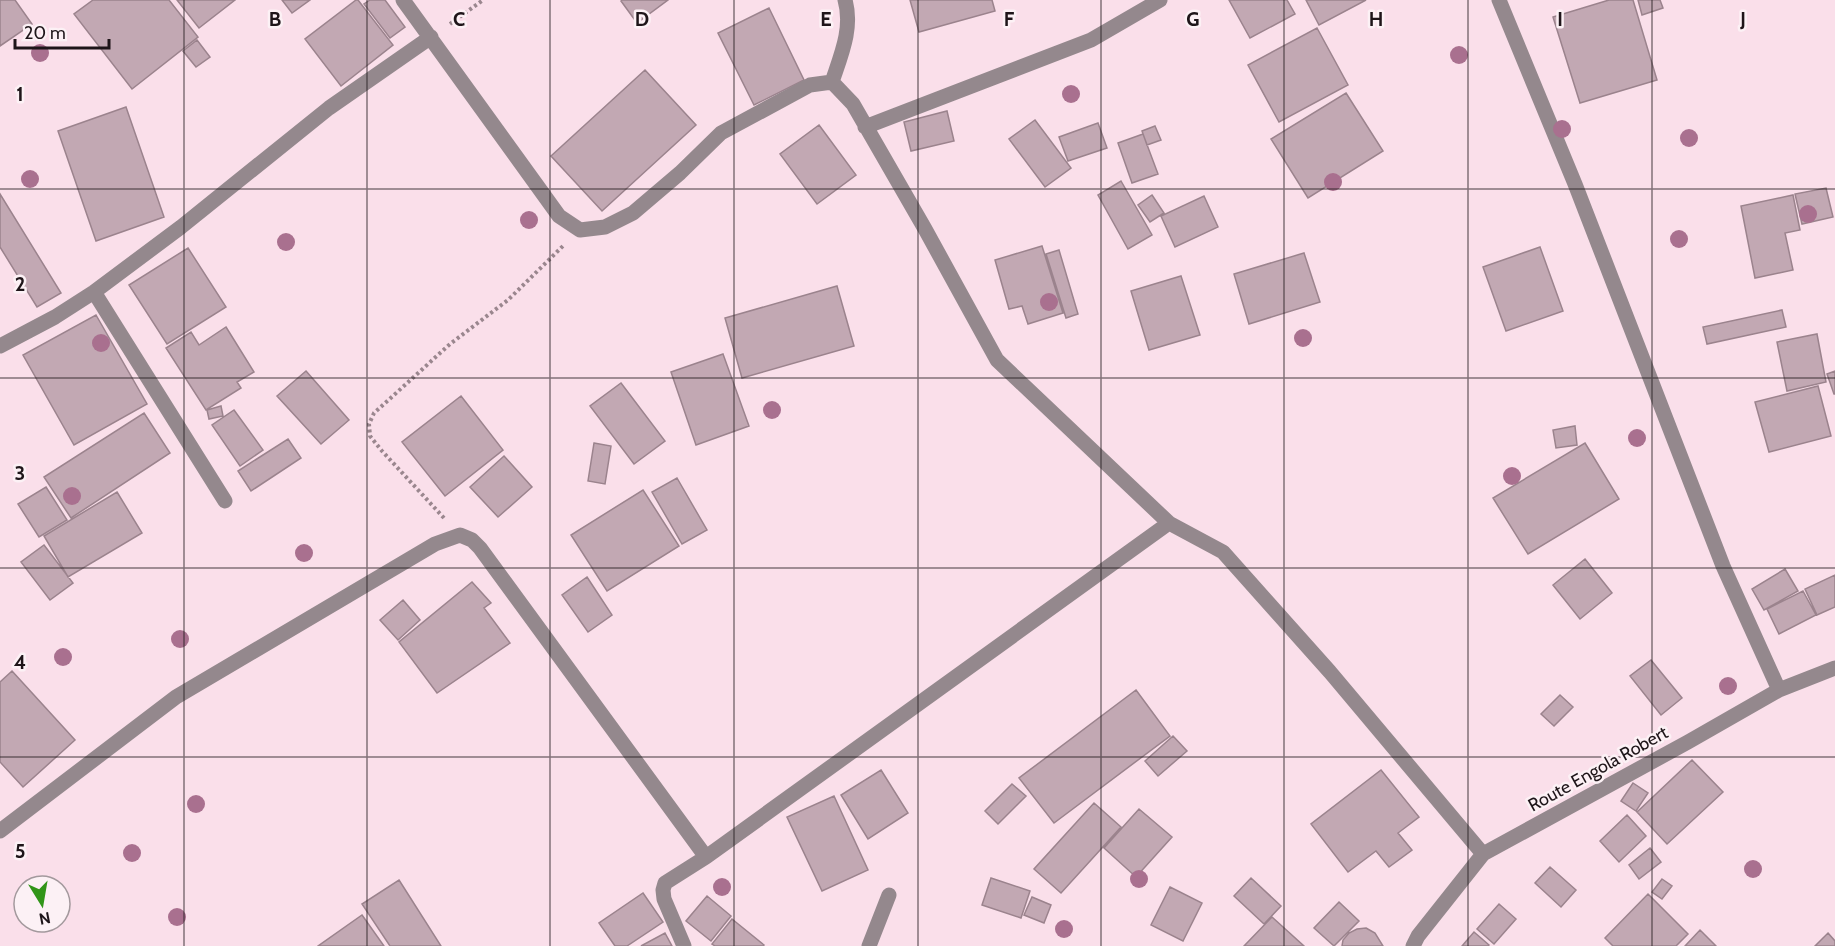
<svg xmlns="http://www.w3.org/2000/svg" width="1835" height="946" viewBox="0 0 1835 946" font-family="Cabin,sans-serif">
	<rect width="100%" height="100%" fill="#fadfea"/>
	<path fill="#c2a8b3" stroke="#9b838d" stroke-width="1.5" d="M0,0H15L32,24L0,46Z
		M93,0H169L198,37L132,89L74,14Z
		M177,0H235L199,28Z
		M282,0H310L292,13Z
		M356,0H358L393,45L341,86L305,39Z
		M370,0H385L405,27L390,38L364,4Z
		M622,0H668L637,23L621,1Z
		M910,0H992L995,11L919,32Z
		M1229,0H1287L1295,14L1250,38Z
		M1306,0H1366L1319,25Z
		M1609,0H1633L1657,80L1580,103L1553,17Z
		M1638,0H1660L1663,8L1642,15Z
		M769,8L804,80L754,105L718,33Z
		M1317,28L1348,85L1279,122L1248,65Z
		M197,40L210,57L196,67L183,51Z
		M645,70L696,125L602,211L551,156Z
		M1346,93L1383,151L1308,198L1271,139Z
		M126,107L164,217L96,241L58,131Z
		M947,111L954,141L911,151L904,122Z
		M1035,120L1071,168L1045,187L1009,139Z
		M1098,123L1107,148L1068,161L1059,137Z
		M819,125L856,175L817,204L780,154Z
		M1155,126L1161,140L1147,145L1142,131Z
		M1143,134L1158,174L1132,183L1118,143Z
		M1121,181L1152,235L1128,249L1098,195Z
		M1826,188L1833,217L1802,224L1795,194Z
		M0,194L61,293L37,307L0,247Z
		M1152,195L1164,213L1150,222L1138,205Z
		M1793,195L1800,230L1785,233L1793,270L1755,278L1741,206Z
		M1204,196L1218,227L1175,247L1161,216Z
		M1042,246L1063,313L1028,324L1022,306L1009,309L995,260Z
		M1540,247L1563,311L1506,331L1483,267Z
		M188,248L226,307L167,344L129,285Z
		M1059,250L1078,314L1066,318L1046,254Z
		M1304,253L1320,302L1249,324L1234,274Z
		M1181,276L1200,335L1149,350L1131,291Z
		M837,286L854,346L742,378L725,318Z
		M1782,310L1786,327L1707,344L1703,327Z
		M96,315L147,404L74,445L23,355Z
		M226,327L254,372L237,382L241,388L206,410L166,348L191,332L199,345Z
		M1817,334L1826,382L1787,391L1777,342Z
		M723,354L749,426L696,445L671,372Z
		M306,371L349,420L321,444L277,396Z
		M1835,371V394H1834L1827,374Z
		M621,383L665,441L634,464L590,406Z
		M1818,386L1831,436L1769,452L1755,402Z
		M461,396L503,450L445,496L402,442Z
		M221,406L223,416L209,419L207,410Z
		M234,410L263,450L240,466L212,425Z
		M144,413L170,453L71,518L44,477Z
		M1575,426L1577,445L1556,448L1553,430Z
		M288,439L301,458L251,491L238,471Z
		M594,443L611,446L605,484L588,481Z
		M1585,443L1619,499L1528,554L1493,498Z
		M504,456L532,487L498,517L470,487Z
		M677,478L707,530L682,544L652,492Z
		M46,487L67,520L39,537L18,504Z
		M643,490L679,546L607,591L571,535Z
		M117,492L142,533L68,577L44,536Z
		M44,545L73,583L50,600L21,562Z
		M1585,559L1612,593L1580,619L1553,585Z
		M1785,569L1798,591L1764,610L1752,589Z
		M1835,575V607L1817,615L1805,589Z
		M587,577L612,615L588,632L562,595Z
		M472,582L491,603L484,608L510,643L437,693L399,642Z
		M1803,591L1816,615L1779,634L1767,609Z
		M403,600L420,620L398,640L380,620Z
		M1651,660L1682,698L1661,715L1630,676Z
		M12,671L75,740L23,787L0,762V682Z
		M1136,690L1170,736L1054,823L1019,778Z
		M1560,695L1573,707L1554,726L1541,714Z
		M1173,736L1187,751L1158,776L1145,761Z
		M1692,760L1723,792L1667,844L1637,812Z
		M881,770L908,813L868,839L841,795Z
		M1381,770L1419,817L1398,833L1412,850L1389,867L1376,851L1348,872L1311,824Z
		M1633,783L1648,793L1636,811L1621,801Z
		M1012,784L1026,796L998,824L985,811Z
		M834,796L868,870L822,891L787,817Z
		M1094,803L1121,827L1061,893L1034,869Z
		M1139,809L1172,837L1136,877L1104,848Z
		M1627,815L1646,836L1619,862L1600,841Z
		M1650,848L1661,862L1639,879L1629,865Z
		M1550,867L1576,890L1561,907L1535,883Z
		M991,878L1030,891L1021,918L982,905Z
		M1251,878L1281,906L1264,924L1234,896Z
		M1662,879L1672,886L1662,899L1652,892Z
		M399,880L441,946H390L362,904Z
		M1170,887L1202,903L1183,941L1151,925Z
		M643,893L663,922L627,946H615L599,923Z
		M1648,894L1688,934L1676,946H1613L1605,938Z
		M707,896L731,916L711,941L686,921Z
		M1032,897L1051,905L1044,923L1024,915Z
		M1339,902L1359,921L1334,946L1314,928Z
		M1499,904L1516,919L1494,944L1477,929Z
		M362,915L384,946H318Z
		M1272,917L1304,946H1244Z
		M732,919L764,945L763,946H715L712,944Z
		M1366,928L1375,933L1383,946H1342L1343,940L1349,933L1357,929Z
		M1700,930L1716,946H1685Z
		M1474,932L1489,945L1488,946H1462Z
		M665,933L672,946H641Z
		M1828,933L1835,941V946H1815Z"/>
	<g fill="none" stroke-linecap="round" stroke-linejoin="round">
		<path stroke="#9a868e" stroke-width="4" stroke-dasharray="3 3" stroke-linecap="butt" d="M450,24L483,0
			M444,518L382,451L370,436L369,424L374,413L405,385L450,344L508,300L564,245"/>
		<path stroke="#94888d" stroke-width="15" d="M403,0L559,216L580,230L605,227L633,213L680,173L721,133L810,85L832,82L853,104L925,229L997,360L1169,523L1223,552L1330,672L1483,854
			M1499,0L1575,184L1723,566L1779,690
			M832,82C841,55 853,28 845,0
			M865,127L1091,40L1160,0
			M94,292L225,501
			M0,346L55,317L94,292L181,227L329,108L431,37
			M0,831L176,697L435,544L460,535L472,540L480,548L706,857
			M684,946L664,899L663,890L665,883L706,857L1169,523
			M869,946L889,895
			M1413,946L1418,936L1483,854L1688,742L1779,690L1835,668"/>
	</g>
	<g fill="#a9708f">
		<circle cx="40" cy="53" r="9"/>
		<circle cx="1459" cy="55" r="9"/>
		<circle cx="1071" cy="94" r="9"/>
		<circle cx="1562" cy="129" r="9"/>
		<circle cx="1689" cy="138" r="9"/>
		<circle cx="30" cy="179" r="9"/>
		<circle cx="1333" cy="182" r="9"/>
		<circle cx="1808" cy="214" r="9"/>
		<circle cx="529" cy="220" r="9"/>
		<circle cx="1679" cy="239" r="9"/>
		<circle cx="286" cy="242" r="9"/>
		<circle cx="1049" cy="302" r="9"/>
		<circle cx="1303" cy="338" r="9"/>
		<circle cx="101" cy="343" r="9"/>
		<circle cx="772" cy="410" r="9"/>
		<circle cx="1637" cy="438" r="9"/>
		<circle cx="1512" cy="476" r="9"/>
		<circle cx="72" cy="496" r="9"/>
		<circle cx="304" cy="553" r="9"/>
		<circle cx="180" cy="639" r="9"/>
		<circle cx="63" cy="657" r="9"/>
		<circle cx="1728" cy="686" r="9"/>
		<circle cx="196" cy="804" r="9"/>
		<circle cx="132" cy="853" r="9"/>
		<circle cx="1753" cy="869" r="9"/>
		<circle cx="1139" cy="879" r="9"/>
		<circle cx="722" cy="887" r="9"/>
		<circle cx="177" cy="917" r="9"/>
		<circle cx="1064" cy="929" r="9"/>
	</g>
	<path fill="none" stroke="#1e1519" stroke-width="1.5" stroke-opacity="0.55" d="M184,0V946M367,0V946M550,0V946M734,0V946M918,0V946M1101,0V946M1284,0V946M1468,0V946M1652,0V946M0,189H1835M0,378H1835M0,568H1835M0,757H1835"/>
	<g text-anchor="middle" stroke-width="5" stroke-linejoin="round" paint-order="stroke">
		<g font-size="18" fill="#1e1519" stroke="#fcf1f5">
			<text transform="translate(1598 769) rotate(-29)" y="6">Route Engola Robert</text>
		</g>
	</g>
	<g font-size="20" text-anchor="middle" font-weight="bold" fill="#1e1519" stroke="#fcf1f5" stroke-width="5" stroke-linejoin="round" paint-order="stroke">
		<text x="275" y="26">B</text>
		<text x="459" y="26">C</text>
		<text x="642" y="26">D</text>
		<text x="826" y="26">E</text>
		<text x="1009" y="26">F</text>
		<text x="1193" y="26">G</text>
		<text x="1376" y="26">H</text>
		<text x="1560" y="26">I</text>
		<text x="1743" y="26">J</text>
		<text x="20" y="101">1</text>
		<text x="20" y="291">2</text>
		<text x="20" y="480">3</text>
		<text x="20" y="669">4</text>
		<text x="20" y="858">5</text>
	</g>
	<g transform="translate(42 904) rotate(169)"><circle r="28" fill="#fcf1f5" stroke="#a3999d" stroke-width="1.5"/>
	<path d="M0-4.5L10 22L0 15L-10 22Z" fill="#319518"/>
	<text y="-9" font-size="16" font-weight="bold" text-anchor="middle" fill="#1e1519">N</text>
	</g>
	<path d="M15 39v9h94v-9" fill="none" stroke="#1e1519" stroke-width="3"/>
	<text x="24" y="39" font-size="18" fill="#1e1519" stroke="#fcf1f5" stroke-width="4.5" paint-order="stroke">20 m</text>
</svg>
